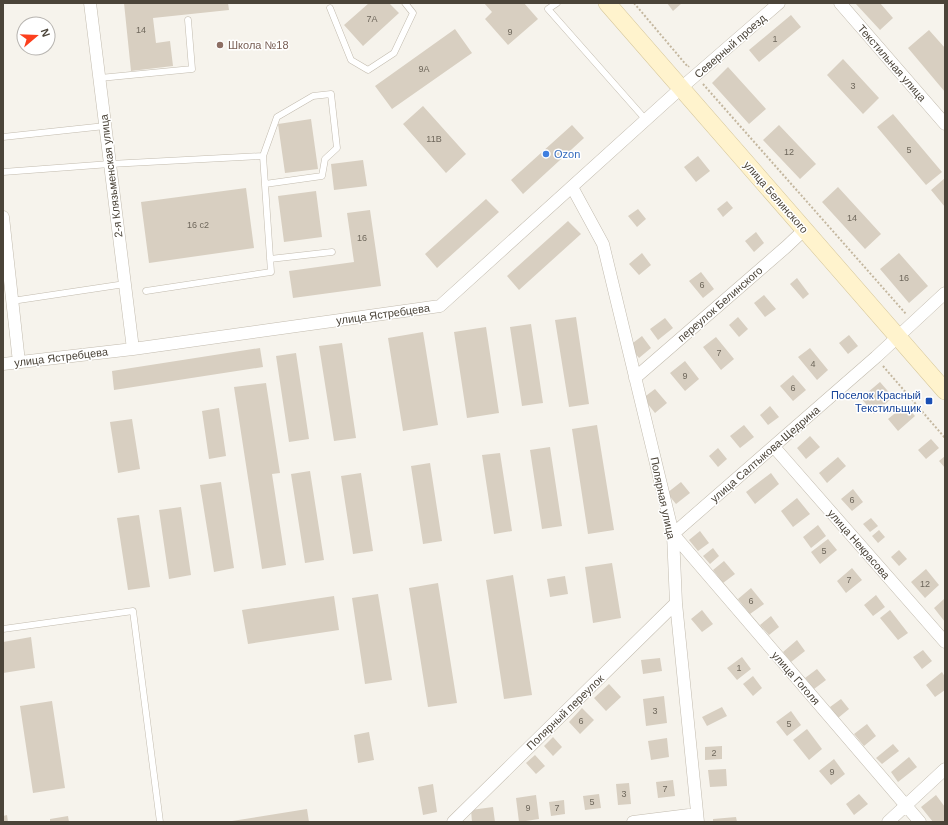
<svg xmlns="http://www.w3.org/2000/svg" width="948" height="825" viewBox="0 0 948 825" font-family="Helvetica,sans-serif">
	<rect width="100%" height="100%" fill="#f6f3ec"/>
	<path fill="#d8cfc1" d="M124,3H228L229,10L153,18L156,43L170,41L173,66L131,71Z
		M369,3H389L399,13L363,46L344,25Z
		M484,3H524L538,19L508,45L485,19L492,12Z
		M667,3H682L673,11Z
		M855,3H880L893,18L880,30Z
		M791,15L801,27L759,62L749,50Z
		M455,29L472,53L392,109L375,86Z
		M929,30L945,48V92L908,48Z
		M843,59L879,98L863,114L827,75Z
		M728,67L766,109L749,124L712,83Z
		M423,106L466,154L446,173L403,124Z
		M893,114L942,172L926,185L877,127Z
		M311,119L318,169L285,173L278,124Z
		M572,125L584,138L523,194L511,180Z
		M779,125L816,164L800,179L763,140Z
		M698,156L710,171L696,182L684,167Z
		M363,160L367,186L334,190L331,164Z
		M945,178V207L931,190Z
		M838,187L881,234L865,249L822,202Z
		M246,188L254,248L149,263L141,202Z
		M316,191L322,237L284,242L278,196Z
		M486,199L499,212L437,268L425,254Z
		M727,201L733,208L723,217L717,209Z
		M638,209L646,219L637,227L628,216Z
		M370,210L381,286L293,298L289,271L354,262L347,213Z
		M568,221L581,234L519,290L507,276Z
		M756,232L764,243L754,252L745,241Z
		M642,253L651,265L639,275L629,264Z
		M899,253L928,286L909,303L880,269Z
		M701,272L714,289L703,298L689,281Z
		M797,278L809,294L803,299L790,284Z
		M764,295L776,309L765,317L754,303Z
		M576,317L589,404L569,407L555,320Z
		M738,317L748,329L739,337L729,325Z
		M665,318L673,328L658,340L650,329Z
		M531,324L543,403L522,406L510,327Z
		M486,327L499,413L467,418L454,332Z
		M423,332L438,425L403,431L388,338Z
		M849,335L858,346L848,354L839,343Z
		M642,336L651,348L639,358L629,346Z
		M716,337L734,359L721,370L703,347Z
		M342,343L356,438L334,441L319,346Z
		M260,348L263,367L114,390L112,371Z
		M810,348L828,370L817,380L798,357Z
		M296,353L309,439L289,442L276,356Z
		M685,361L699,379L685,391L670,373Z
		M793,375L806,390L793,401L780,386Z
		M880,382L893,397L874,414L861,398Z
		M266,383L280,473L272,474L286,565L262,569L234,387Z
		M655,389L667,403L655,413L643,398Z
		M905,405L915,416L898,431L888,419Z
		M770,406L779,417L768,425L760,415Z
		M219,408L226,456L209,459L202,411Z
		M132,419L140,469L118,473L110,422Z
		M597,425L614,530L588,534L572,429Z
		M744,425L754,437L740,448L730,436Z
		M810,436L820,447L806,459L797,448Z
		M931,439L939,448L926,459L918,450Z
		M550,447L562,526L542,529L530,450Z
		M718,448L727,459L718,467L709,456Z
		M500,453L512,531L494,534L482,455Z
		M945,456V468L939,461Z
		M838,457L846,466L827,483L819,473Z
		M430,463L442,541L423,544L411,466Z
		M310,471L324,560L305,563L291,474Z
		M361,473L373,551L353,554L341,476Z
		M771,473L779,484L755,504L746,492Z
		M221,482L234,568L214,572L200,485Z
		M681,482L690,493L676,504L667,493Z
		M853,489L863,502L852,511L841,499Z
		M797,498L810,514L793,527L781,511Z
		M181,507L191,575L169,579L159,510Z
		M139,515L150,587L128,590L117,518Z
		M871,518L878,526L870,532L863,524Z
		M818,525L826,536L811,548L803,537Z
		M879,530L885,537L878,543L872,536Z
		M700,531L709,543L698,551L689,540Z
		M828,539L837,550L820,564L811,552Z
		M713,548L719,556L710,564L703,556Z
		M899,550L907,559L899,566L891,557Z
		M724,561L735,574L723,583L713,570Z
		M612,563L621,618L593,623L585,567Z
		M852,568L862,580L846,593L837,581Z
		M926,569L939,585L925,598L911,582Z
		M513,575L532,695L504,699L486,580Z
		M565,576L568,594L550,597L547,579Z
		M438,583L457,703L428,707L409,588Z
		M751,588L764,604L750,614L738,599Z
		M378,594L392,680L365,684L352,598Z
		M876,595L885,607L873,616L864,605Z
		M334,596L339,630L248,644L242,610Z
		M944,599L945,600V622L934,608Z
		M702,610L713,624L702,632L691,619Z
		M890,610L908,633L898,640L880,618Z
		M771,616L779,627L769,635L760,625Z
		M31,637L35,668L3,673V642Z
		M797,640L805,651L791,662L783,652Z
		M923,650L932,661L922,669L913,657Z
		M742,657L751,669L737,680L727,668Z
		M660,658L662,671L643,674L641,660Z
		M817,669L826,680L814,689L805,678Z
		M942,672L945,677V690L935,697L926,685Z
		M753,676L762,688L753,696L743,684Z
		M609,684L621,697L606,711L594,698Z
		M664,696L667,723L646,726L643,699Z
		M841,699L849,709L838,718L830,707Z
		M52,701L65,788L33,793L20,706Z
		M722,707L727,716L707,726L702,717Z
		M582,708L594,720L580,734L569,722Z
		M791,711L801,725L787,736L776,722Z
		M867,724L876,736L864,746L854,734Z
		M807,729L822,749L809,760L793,740Z
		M369,732L374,760L358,763L354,735Z
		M553,737L562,747L553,756L544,746Z
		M667,738L669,757L651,760L648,741Z
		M893,744L899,751L882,764L876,758Z
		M722,746V759L705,760V747Z
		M535,755L545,766L536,774L526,763Z
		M909,757L917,767L898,782L891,772Z
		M834,759L845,774L831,785L819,771Z
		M726,769L727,786L710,787L708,770Z
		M673,780L675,796L658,798L656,782Z
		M629,783L631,804L618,805L616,784Z
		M433,784L437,812L423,815L418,787Z
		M599,794L601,808L585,810L583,796Z
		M859,794L868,804L854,815L846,804Z
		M536,795L539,819L519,822L516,798Z
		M936,795L945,807V821L944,822H933L921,807Z
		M564,800L565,814L551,816L549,802Z
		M493,807L495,822H472L471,810Z
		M307,809L309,822H232V821Z
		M7,815L8,822H3V816Z
		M68,816L69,822H50V819Z
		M736,817L737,822H713V819Z"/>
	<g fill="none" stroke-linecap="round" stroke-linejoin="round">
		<defs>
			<path id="lane" d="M557,3L548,9L646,120
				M330,8L351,60L368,70L394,53L413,13L405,3
				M100,78L192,69L188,20
				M3,137L105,126
				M263,156L277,117L313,96L331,94L337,148L325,159L322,176L265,184
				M3,172L110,164L263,156L271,272L146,291
				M270,259L332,252
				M12,301L125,284
				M3,629L133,611L160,822"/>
			<path id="street" d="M90,3L133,349
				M840,3L945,124
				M572,187L603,244L673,534L676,603L698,822
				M3,217L19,362
				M3,364L133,349L440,306L681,88L779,3
				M635,378L786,247L804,230
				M774,447L945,642
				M453,822L676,603
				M633,822L697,814
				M888,822L945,769
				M920,822L673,534L876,357L945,293"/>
			<path id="secondary" d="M607,3L945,391"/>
		</defs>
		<use href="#lane" stroke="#c2bbae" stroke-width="7"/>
		<use href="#street" stroke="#c2bbae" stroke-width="13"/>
		<use href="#secondary" stroke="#d6c79b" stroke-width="18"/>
		<path stroke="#c4b79f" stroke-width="2" stroke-dasharray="2 2" stroke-linecap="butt" d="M634,3L688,67L689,66
			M703,84L906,314
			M883,366L945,438"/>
		<use href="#lane" stroke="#fff" stroke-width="6"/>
		<use href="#street" stroke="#fff" stroke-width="12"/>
		<use href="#secondary" stroke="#fff3cd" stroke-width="17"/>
	</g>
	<circle fill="#8d6e63" stroke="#fff" stroke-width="1.5" cx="220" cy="45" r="4"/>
	<circle fill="#3f7fe0" stroke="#fff" stroke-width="1.5" cx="546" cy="154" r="4"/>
	<rect fill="#1a4fb4" stroke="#fff" stroke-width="1.5" x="925" y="397" width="8" height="8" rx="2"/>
	<g text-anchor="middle" stroke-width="3" stroke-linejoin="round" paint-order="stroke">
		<g font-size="9" fill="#6e675b">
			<text x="372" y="22">7А</text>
			<text x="141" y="33">14</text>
			<text x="510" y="35">9</text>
			<text x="775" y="42">1</text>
			<text x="424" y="72">9А</text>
			<text x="853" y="89">3</text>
			<text x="434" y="142">11В</text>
			<text x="909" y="153">5</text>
			<text x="789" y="155">12</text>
			<text x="852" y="221">14</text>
			<text x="198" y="228">16 с2</text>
			<text x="362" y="241">16</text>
			<text x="904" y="281">16</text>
			<text x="702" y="288">6</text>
			<text x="719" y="356">7</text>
			<text x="813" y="367">4</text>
			<text x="685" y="379">9</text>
			<text x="793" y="391">6</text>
			<text x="852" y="503">6</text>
			<text x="824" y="554">5</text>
			<text x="849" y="583">7</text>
			<text x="925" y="587">12</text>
			<text x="751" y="604">6</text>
			<text x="739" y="671">1</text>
			<text x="655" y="714">3</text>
			<text x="581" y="724">6</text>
			<text x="789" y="727">5</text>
			<text x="714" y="756">2</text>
			<text x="832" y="775">9</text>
			<text x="665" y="792">7</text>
			<text x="624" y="797">3</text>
			<text x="592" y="805">5</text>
			<text x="528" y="811">9</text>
			<text x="557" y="811">7</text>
		</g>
		<g font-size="11" fill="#785e54" stroke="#fff" text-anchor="start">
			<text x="228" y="49">Школа №18</text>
		</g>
		<g font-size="11" fill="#4b4439" stroke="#fff">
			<text transform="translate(730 46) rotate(-41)" y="4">Северный проезд</text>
			<text transform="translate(892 63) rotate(49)" y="4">Текстильная улица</text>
			<text transform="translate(111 176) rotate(-97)" y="4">2-я Клязьменская улица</text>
			<text transform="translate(776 197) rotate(49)" y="4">улица Белинского</text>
			<text transform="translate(720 304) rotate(-41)" y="4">переулок Белинского</text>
			<text transform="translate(383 314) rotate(-8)" y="4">улица Ястребцева</text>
			<text transform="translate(61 357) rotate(-7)" y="4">улица Ястребцева</text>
			<text transform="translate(765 454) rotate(-41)" y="4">улица Салтыкова-Щедрина</text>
			<text transform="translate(663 498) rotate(78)" y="4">Полярная улица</text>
			<text transform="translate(859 544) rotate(49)" y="4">улица Некрасова</text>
			<text transform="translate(796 678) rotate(49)" y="4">улица Гоголя</text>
			<text transform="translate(565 712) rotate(-44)" y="4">Полярный переулок</text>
		</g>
		<g font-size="11" fill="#366cbe" stroke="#fff" text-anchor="start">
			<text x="554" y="158">Ozon</text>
		</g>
		<g font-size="11" fill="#164399" stroke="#fff" text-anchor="end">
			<text x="921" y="399">Поселок Красный<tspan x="921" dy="13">Текстильщик</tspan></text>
		</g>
	</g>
	<rect width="948" height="825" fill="none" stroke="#4b4439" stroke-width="8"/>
	<g transform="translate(36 36) rotate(71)"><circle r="19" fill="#ffffff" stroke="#b7b4b0"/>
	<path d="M0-3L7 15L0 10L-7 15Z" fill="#fc3f1d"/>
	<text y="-6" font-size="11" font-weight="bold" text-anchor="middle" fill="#4b4439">N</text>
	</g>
</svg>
